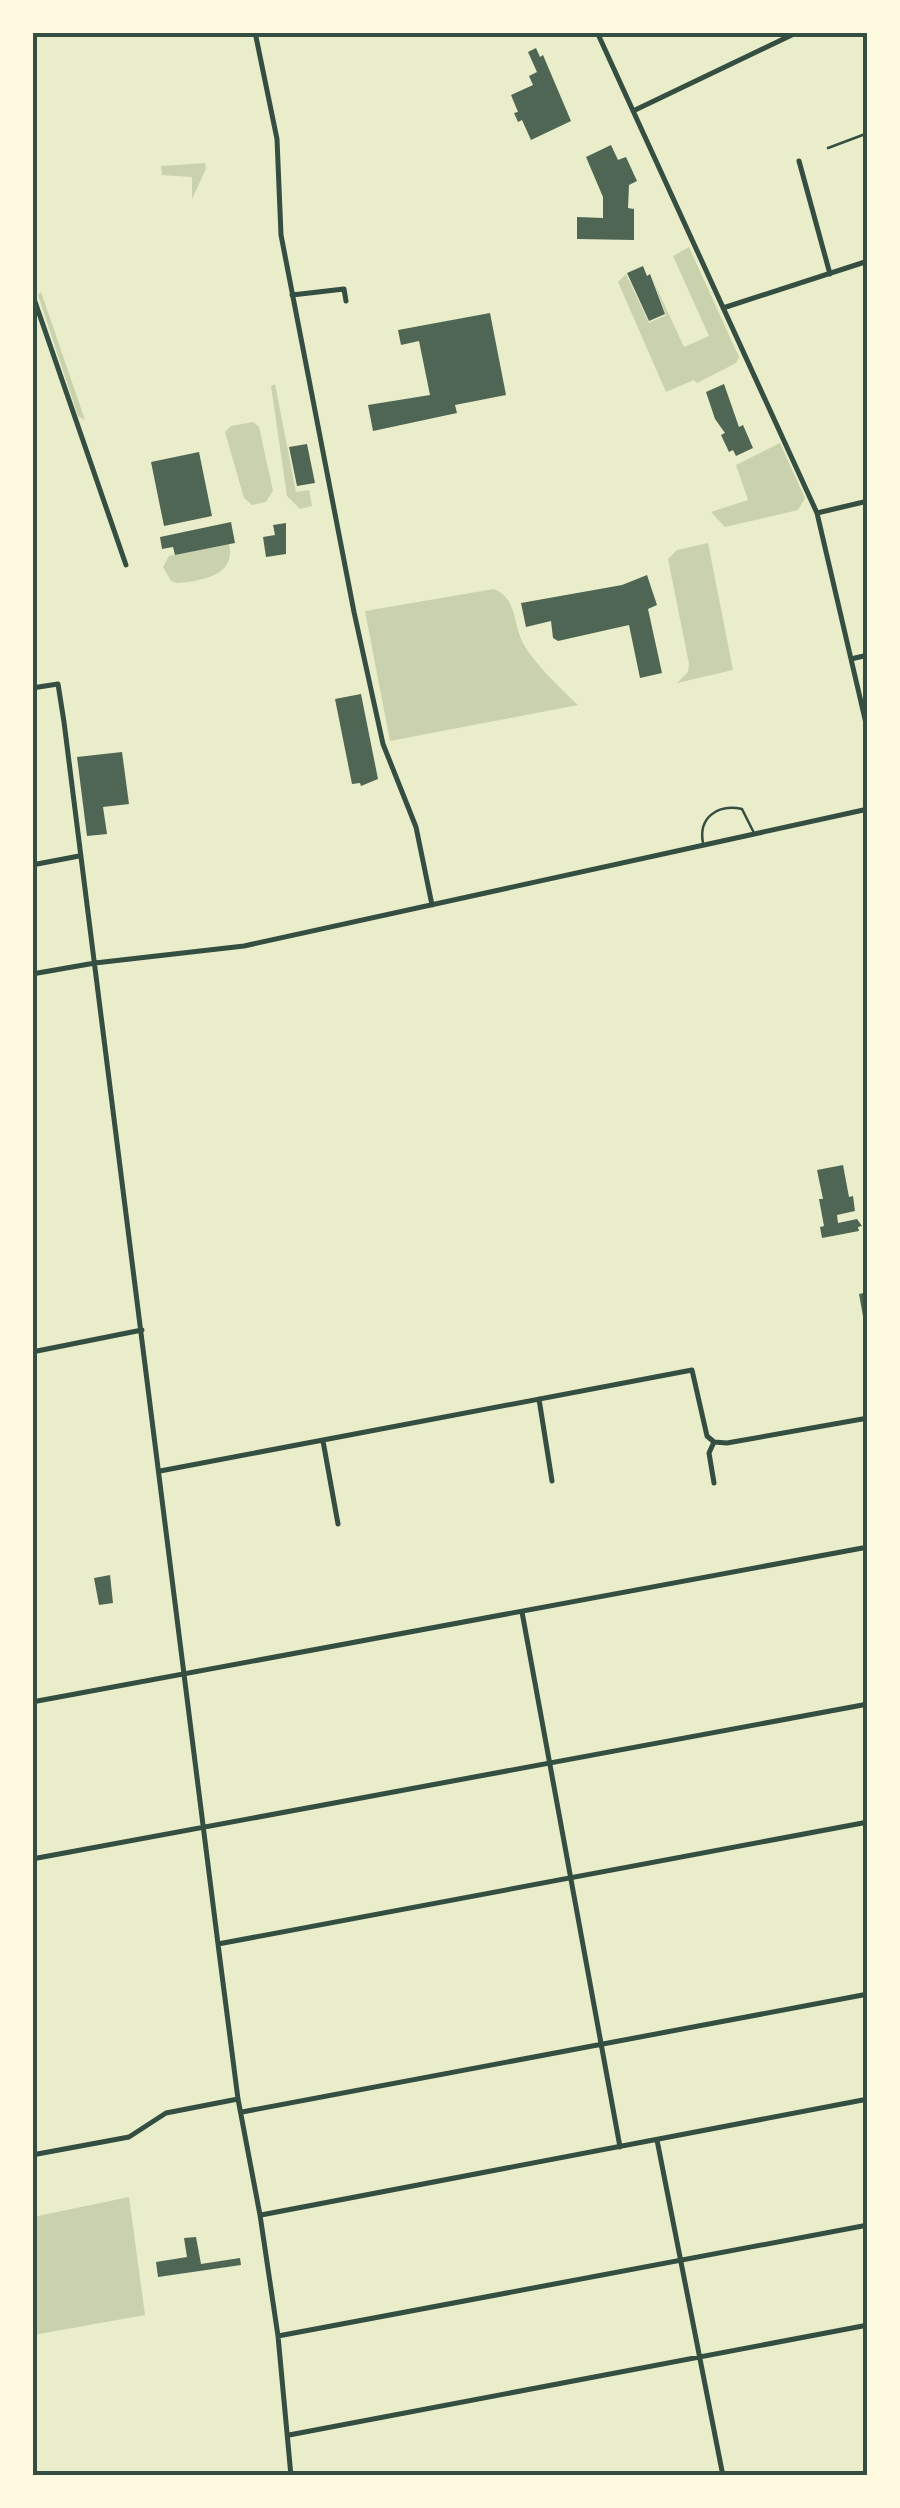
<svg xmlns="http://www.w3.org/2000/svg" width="900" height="2508" viewBox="0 0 900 2508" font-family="Poppins,sans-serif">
	<rect width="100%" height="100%" fill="#e9edc9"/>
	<path fill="#cad2ad" d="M205,163L206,169L192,199V177L162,175L161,166Z
		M689,247L739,357L736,363L697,383L694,380L666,392L618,282L626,274L649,323L666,315L653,280L684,347L709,336L673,256Z
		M41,292L85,420L78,416L38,295Z
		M275,384L296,492L309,490L312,506L300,509L287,496L271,386Z
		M253,422L259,427L273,491L266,502L252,505L244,498L225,432L231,426Z
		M780,443L805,498L798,510L725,527L711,512L748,500L736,465Z
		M708,543L733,670L677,683L688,672L689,664L668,559L677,550Z
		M229,544C237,576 200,581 177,583L171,581L163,567L169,556Z
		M494,589C515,598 513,617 520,636C526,656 562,690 578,705L390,741L365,611Z
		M129,2197L145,2315L33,2335V2217Z"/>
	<path fill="#4f6655" d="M536,48L540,57L543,55L571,121L531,140L522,120L518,122L514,113L518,112L511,95L533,85L529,76L537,72L528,52Z
		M611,145L618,160L626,157L637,181L629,185L628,208L634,209V240L577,239V217L603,218V197L586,157Z
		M643,266L647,276L650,274L665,314L649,321L627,273Z
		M490,313L506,395L455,405L457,413L373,431L368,405L430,395L419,341L401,345L398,330Z
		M724,384L739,427L743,425L753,448L736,456L733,450L729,452L721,435L725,433L715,419L706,392Z
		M307,444L315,483L297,486L289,447Z
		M199,452L212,516L164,526L151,462Z
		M231,522L235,543L175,555L173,547L162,549L160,537Z
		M286,523V554L266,557L263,537L275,535L273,525Z
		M647,575L657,605L648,609L662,673L640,678L629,625L558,641L553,638L551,621L526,627L521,603L622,585Z
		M361,694L378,779L361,786L360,783L352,784L335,699Z
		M122,752L129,804L103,807L107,834L87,836L77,757Z
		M843,1165L849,1197L853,1196L855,1211L837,1215L838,1223L857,1219L862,1226L858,1227L859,1231L822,1238L820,1227L824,1226L819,1199H823L817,1170Z
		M868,1292V1333H866L859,1294Z
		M110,1575L113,1603L99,1605L94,1578Z
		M196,2237L201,2264L240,2258L241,2265L158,2277L156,2262L187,2257L184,2238Z"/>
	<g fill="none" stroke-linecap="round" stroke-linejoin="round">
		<path stroke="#344e41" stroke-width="2.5" d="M828,148L868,133"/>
		<path stroke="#344e41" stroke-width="2.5" d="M703,843C698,817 718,804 742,809L754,833"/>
		<path stroke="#344e41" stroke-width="5" d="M255,32L277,139L281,235L354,612L383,744L416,827L432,905
			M597,32L817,513L868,732
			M633,111L798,32
			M799,161L830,274
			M32,293L126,565
			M292,295L344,289L346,301
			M723,308L868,261
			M817,513L868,501
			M851,659L868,655
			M32,688L58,684L64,722L218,1944L238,2099L260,2215L278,2336L291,2476
			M32,865L79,856
			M32,974L95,963L244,946L868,809
			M32,1352L142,1330
			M539,1399L552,1481
			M323,1441L338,1524
			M160,1471L692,1370L707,1436L714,1442L727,1443L868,1418
			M714,1483L709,1453L714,1442
			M522,1612L620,2147
			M32,1702L868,1547
			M32,1859L868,1704
			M218,1944L868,1822
			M242,2112L868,1994
			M657,2140L723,2476
			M32,2155L129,2137L166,2113L238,2099
			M261,2215L868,2099
			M278,2336L868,2225
			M289,2435L868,2325"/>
	</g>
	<rect width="900" height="2508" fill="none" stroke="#fefae0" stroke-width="70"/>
	<rect x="35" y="35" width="830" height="2438" fill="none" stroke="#344e41" stroke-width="4"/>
</svg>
